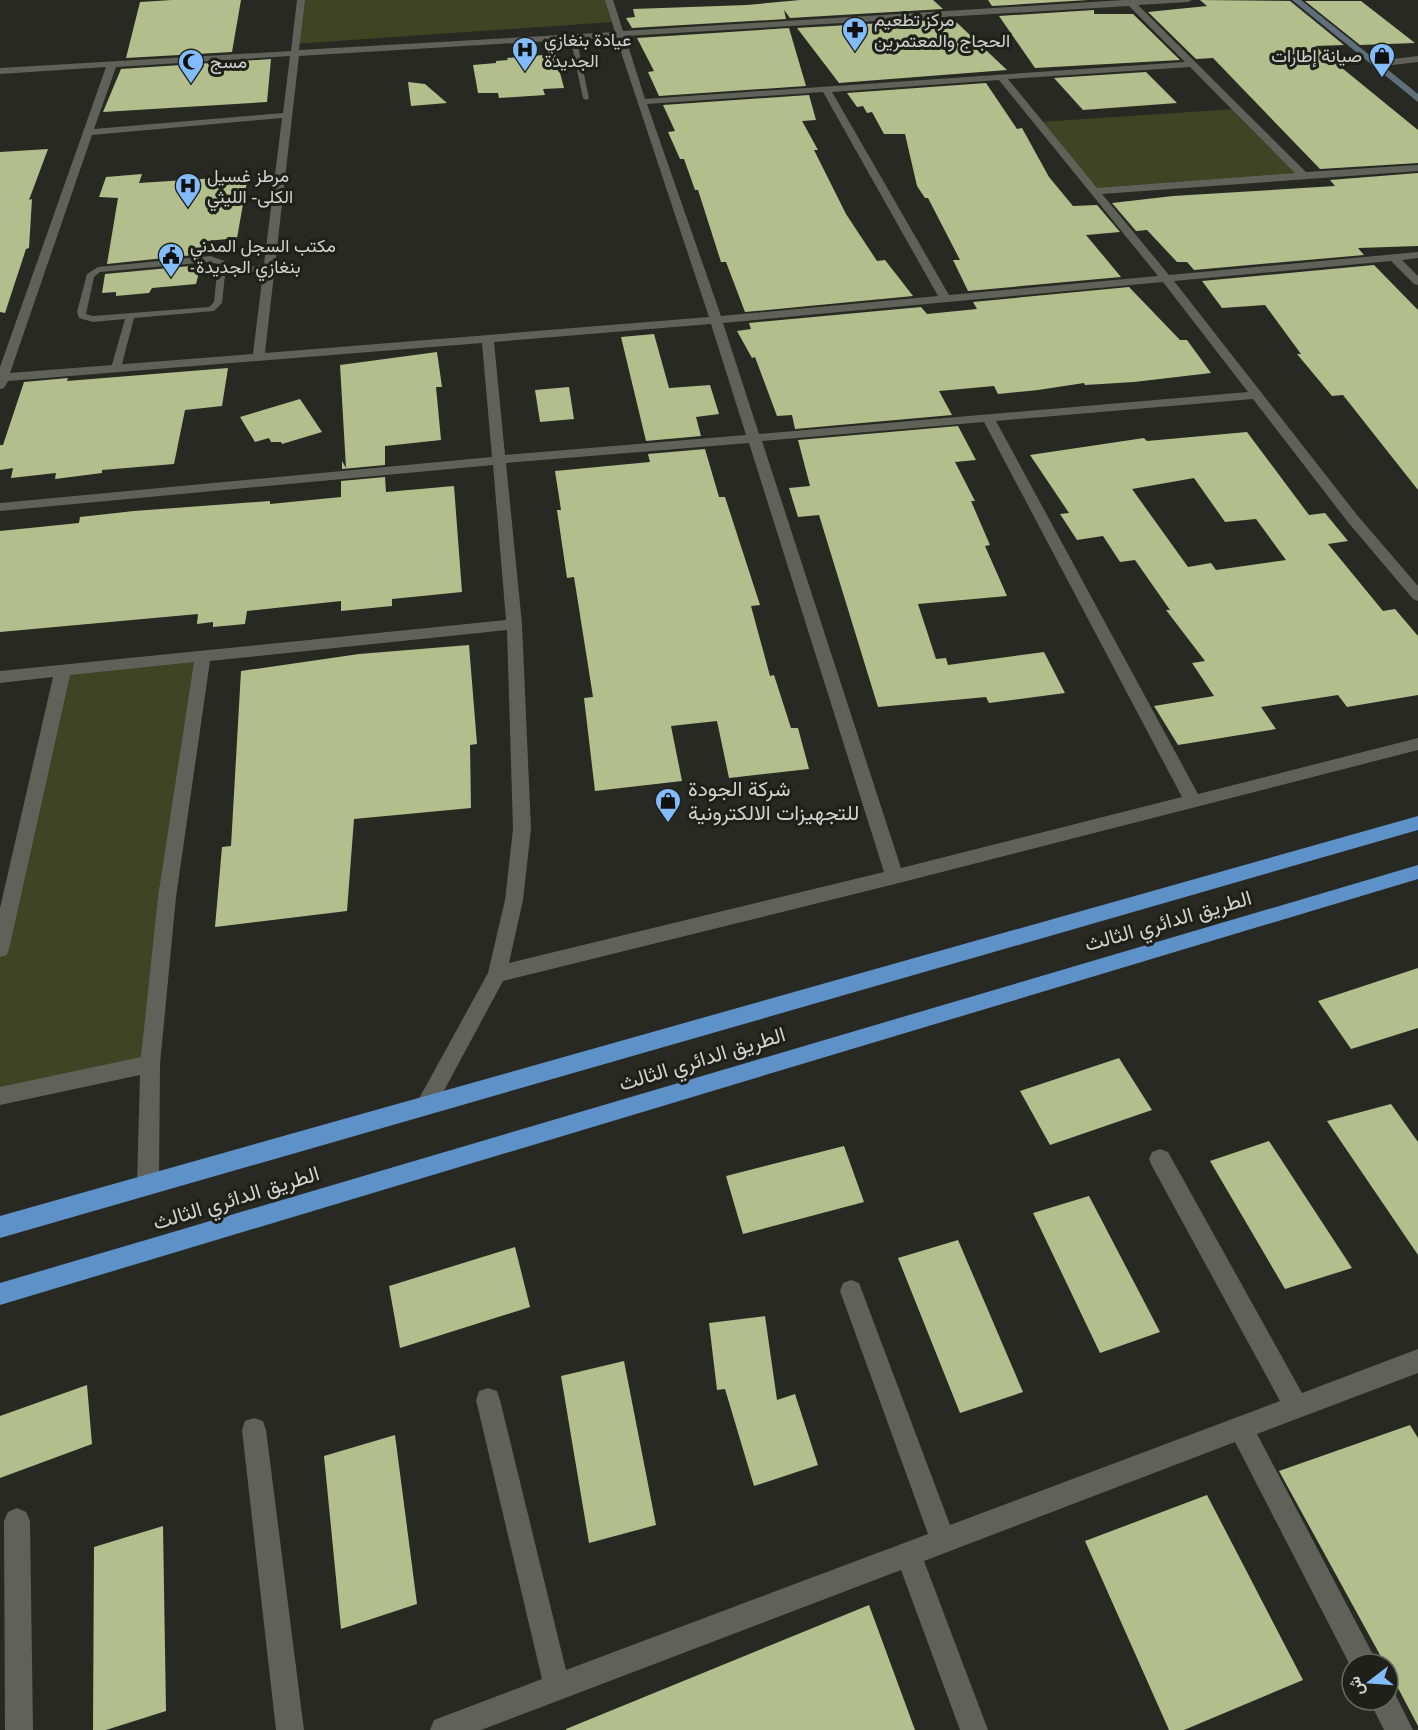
<svg xmlns="http://www.w3.org/2000/svg" width="1418" height="1730" viewBox="0 0 1418 1730" font-family="'Times New Roman',Vazirmatn,serif">
	<rect width="100%" height="100%" fill="#282922"/>
	<path fill="#3e4424" d="M298,0H606L612,22L293,44Z
		M1235,109L1302,174L1095,191L1039,122Z
		M203,653L150,1060L0,1094V950L64,667Z"/>
	<path fill="#b4be8c" fill-rule="evenodd" d="M172,0H241L232,52L126,58L140,2Z
		M800,0H933L943,9L790,18L784,10L786,19L632,28L626,18L635,17L633,9L747,5Z
		M988,0H1088L992,6Z
		M1200,0L1290,1L1344,45L1315,46L1418,130V163L1320,169L1213,58L1196,59L1148,12L1207,6Z
		M1305,1H1361L1415,43L1360,45Z
		M1094,10V14H1133L1180,60L1035,68L999,16Z
		M953,19L1007,70L839,83L797,28Z
		M789,28L806,86L659,96L648,72L654,71L637,38Z
		M555,54L564,88L543,89L545,95L499,98L498,93H478L473,65L496,63V61L508,60L507,58Z
		M271,59L267,102L103,112L121,69Z
		M1146,72L1177,103L1083,110L1054,78Z
		M408,82L425,84L447,103L411,106Z
		M986,83L1017,129L1022,128L1049,177L1073,206L1097,205L1120,232L1086,235L1121,277L968,291L953,260H960L928,198H925L917,186L905,134H884L872,112L867,113L863,106L857,107L847,93Z
		M809,95L816,120L802,121L818,150H814L846,214L877,261L885,260L913,296L745,312L726,262H721L698,190H695L684,159H680L668,132L675,131L663,105Z
		M48,149L29,200L32,199L29,248L26,249L5,313L0,312V152Z
		M1418,173V246L1358,248L1364,255L1194,270L1187,262H1177L1147,230L1136,231L1112,203L1173,196L1335,186L1330,180Z
		M142,174L139,183L248,176L237,238L207,241L203,254L107,264L118,198L99,197L106,177Z
		M201,265L196,284L152,288L149,293L116,296V292L102,293L105,274Z
		M1374,265L1418,310V490L1343,395L1332,396L1297,354H1301L1265,305L1222,308L1202,281Z
		M1129,287L1180,340H1187L1211,373L1134,382L1085,385L1084,383L1038,390L998,394L994,386L939,391L952,415L795,429L792,415L777,416L755,357L752,358L737,331L751,329L749,323L921,307L927,314L977,309L973,302Z
		M654,334L669,388L710,385L719,414L696,417L701,436L646,441L621,337Z
		M437,352L442,387H436L441,440L385,446V465L342,469V461L346,468L340,365Z
		M228,368L222,406L185,410L174,464L102,470V473L55,479L56,473L11,478L13,468L0,470V445H3L24,382L68,378L67,381Z
		M569,387L574,419L540,422L535,390Z
		M300,399L322,432L282,444L281,442H271L269,438L255,442L240,417Z
		M958,426L976,460L955,462L975,501H971L990,545L985,546L1007,596L918,604L936,659L946,658L948,665L1044,652L1065,693L989,703L986,697L878,707L819,515L798,517L789,488L810,486L798,440Z
		M1247,432L1309,515L1325,513L1348,541L1328,544L1383,611L1395,609L1418,636V695L1347,707L1338,695L1261,707L1276,729L1178,745L1154,706L1214,696L1192,663L1205,661L1166,610H1170L1135,560L1120,562L1103,536L1077,540L1060,514L1069,513L1030,455L1144,438L1147,441ZM1194,478L1225,522L1256,519L1286,560L1216,570L1211,563L1188,567L1132,489Z
		M705,449L719,497H725L760,605L751,606L770,676L774,675L791,728H798L809,769L729,778L717,721L671,726L682,781L595,791L584,698L593,697L574,577L567,578L557,510H561L555,471L650,462L648,454Z
		M385,477L386,492L454,486L462,592L392,599V606L341,611V601L247,611L245,624L213,627V622L197,624L198,614L0,632V531L79,523L80,517L134,511L270,501V504L341,497V481Z
		M469,645L477,744L470,745L471,808L354,819L347,911L215,927L222,847L231,846L241,671L359,654Z
		M1418,968V1028L1351,1049L1318,1001Z
		M1119,1058L1152,1110L1050,1145L1020,1091Z
		M1391,1104L1418,1142V1255L1327,1121Z
		M1269,1141L1352,1268L1285,1289L1210,1161Z
		M844,1146L864,1202L743,1234L726,1176Z
		M1089,1196L1160,1332L1100,1353L1033,1213Z
		M958,1240L1023,1392L960,1413L898,1258Z
		M515,1247L530,1307L400,1348L389,1286Z
		M765,1316L777,1400L795,1394L818,1465L754,1486L725,1389L717,1390L709,1323Z
		M624,1361L656,1525L589,1543L561,1376Z
		M87,1385L92,1444L0,1478V1416Z
		M1410,1425L1418,1438V1726L1388,1669V1664H1385L1279,1471Z
		M395,1435L417,1604L341,1629L324,1456Z
		M1207,1495L1303,1680L1184,1730H1169L1085,1541Z
		M163,1526L166,1711L106,1730H93L94,1547Z
		M869,1605L915,1730H566V1729Z"/>
	<g fill="none" stroke-linecap="round" stroke-linejoin="round">
		<path fill="#606259" fill-rule="evenodd" d="M573,35L576,37L589,98L586,100L583,98L570,37Z
			M210,256L225,261L226,270L270,264L274,267L270,270L225,275L222,303L214,311L134,318L121,368L113,370L111,368L125,319L93,322L79,318L77,312L87,274L98,267ZM209,262L218,264L214,302L209,307L93,316L86,314L94,277L100,272Z"/>
		<path fill="#606259" fill-rule="evenodd" d="M297,0H305L299,50L615,32L605,0H613L623,31L1124,0H1192L1188,2L1138,5L1306,172L1418,165V171L1102,194L1169,275L1418,252V258L1402,260L1418,276V285L1414,284L1391,261L1174,281L1357,515L1418,586V601L1413,599L1347,521L1253,399L996,421L1198,794L1418,738V750L895,884L503,981L433,1111L426,1113L419,1111L416,1104L488,973L505,900L513,829L507,630L210,661L176,897L160,1064L159,1184L156,1191L148,1194L140,1191L137,1184L140,1075L0,1105V1087L141,1057L158,897L194,662L70,675L9,949L7,955L0,957V908L53,677L0,683V671L506,620L493,465L0,511V503L492,457L482,343L8,381L4,388L0,389V367L106,67L0,74V68L291,51ZM1129,6L1185,62L645,99L625,36ZM616,37L709,317L265,353L299,56ZM290,56L283,113L94,129L116,67ZM1190,67L1295,173L1097,188L1008,79ZM999,80L1158,276L949,295L832,92ZM823,92L938,296L721,316L647,104ZM282,118L253,354L10,373L92,135ZM1163,282L1248,392L759,434L723,323ZM711,324L746,435L505,455L494,342ZM984,422L1182,797L901,868L762,441ZM749,443L884,872L509,963L523,900L531,829L522,624L506,463Z
			M1418,56V62L1376,67L1372,64L1376,61Z
			M1160,1149L1168,1152L1302,1393L1418,1349V1373L1257,1434L1378,1664H1352V1669L1235,1442L924,1561L988,1730H960L901,1570L481,1730H430L434,1720L542,1679L476,1400L479,1391L488,1388L497,1391L500,1400L566,1670L928,1534L840,1291L843,1283L851,1280L859,1283L862,1291L950,1525L1280,1401L1152,1166L1149,1159L1152,1152Z
			M254,1418L263,1421L266,1430L304,1730H276L242,1430L245,1421Z
			M17,1508L26,1512L30,1521L33,1730H5L4,1521L8,1512Z
			M1388,1688L1393,1690L1413,1730H1384L1369,1700H1388Z"/>
		<path fill="#5f707a" fill-rule="evenodd" d="M1292,0H1301L1418,94V102Z"/>
		<path fill="#5e91c8" fill-rule="evenodd" d="M1418,816V830L0,1238V1216Z
			M1418,865V879L0,1305V1283Z"/>
	</g>
	<defs>
		<symbol id="pharmacy-pin" viewBox="-11 -11 22 30"><path d="M0 17L-7.5 6A9.5 9.5 0 1 1 7.5 6Z" fill="#82bcfa" stroke="#1e2019"/><path d="M-2-6h4v4h4v4h-4v4h-4v-4h-4v-4h4Z" fill="#111"/></symbol>
		<symbol id="hospital-pin" viewBox="-11 -11 22 30"><path d="M0 17L-7.5 6A9.5 9.5 0 1 1 7.5 6Z" fill="#82bcfa" stroke="#1e2019"/><path d="M-5-5h3v3.5h4V-5h3V5h-3V1.5h-4V5h-3Z" fill="#111"/></symbol>
		<symbol id="shop-pin" viewBox="-11 -11 22 30"><path d="M0 17L-7.5 6A9.5 9.5 0 1 1 7.5 6Z" fill="#82bcfa" stroke="#1e2019"/><path d="M-5-2.5h2.3a2.7 3.5 0 0 1 5.4 0H5L5.5 6h-11ZM-1.5-2.5h3a1.5 2.3 0 0 0-3 0Z" fill="#111"/></symbol>
		<symbol id="mosque-pin" viewBox="-11 -11 22 30"><path d="M0 17L-7.5 6A9.5 9.5 0 1 1 7.5 6Z" fill="#82bcfa" stroke="#1e2019"/><path d="M3.5-4.9A6 6 0 1 0 3.5 4.9A5 5 0 1 1 3.5-4.9Z" fill="#111"/></symbol>
		<symbol id="civic-pin" viewBox="-11 -11 22 30"><path d="M0 17L-7.5 6A9.5 9.5 0 1 1 7.5 6Z" fill="#82bcfa" stroke="#1e2019"/><path d="M-.6-6.5H3V-4.5H.6V-3L4-1V1h2V6H-6V1h2V-1L-.6-3ZM-1.2 2.5V6h2.4V2.5Z" fill="#111"/></symbol>
	</defs>
	<g fill-rule="evenodd">
		<use href="#pharmacy-pin" x="840" y="15" width="30" height="40"/>
		<use href="#hospital-pin" x="510" y="35" width="30" height="40"/>
		<use href="#shop-pin" x="1367" y="41" width="30" height="40"/>
		<use href="#mosque-pin" x="176" y="47" width="30" height="40"/>
		<use href="#hospital-pin" x="173" y="171" width="30" height="40"/>
		<use href="#civic-pin" x="156" y="241" width="30" height="40"/>
		<use href="#shop-pin" x="653" y="786" width="30" height="40"/>
	</g>
	<g text-anchor="middle" stroke-width="6" stroke-linejoin="round" paint-order="stroke">
		<g font-size="18" fill="#d2d3cf" stroke="#1e2019" text-anchor="start">
			<text x="874" y="26">مركز تطعيم<tspan x="874" dy="21">الحجاج والمعتمرين</tspan></text>
			<text x="544" y="46">عيادة بنغازي<tspan x="544" dy="21">الجديدة</tspan></text>
			<text x="1362" y="62" text-anchor="end">صيانة إطارات</text>
			<text x="210" y="68">مسج</text>
			<text x="207" y="182">مرطز غسيل<tspan x="207" dy="21">الكلى- الليثي</tspan></text>
			<text x="190" y="252">مكتب السجل المدني<tspan x="190" dy="21">-بنغازي الجديدة</tspan></text>
		</g>
		<g font-size="21" fill="#d2d3cf" stroke="#1e2019" text-anchor="start">
			<text x="688" y="796">شركة الجودة<tspan x="688" dy="24">للتجهيزات الالكترونية</tspan></text>
		</g>
		<g font-size="21" fill="#d2d3cf" stroke="#1e2019">
			<text transform="translate(1168 921) rotate(-16)" y="7">الطريق الدائري الثالث</text>
			<text transform="translate(702 1059) rotate(-17)" y="7">الطريق الدائري الثالث</text>
			<text transform="translate(236 1198) rotate(-17)" y="7">الطريق الدائري الثالث</text>
		</g>
	</g>
	<g transform="translate(1370 1682) rotate(253)"><circle r="28" fill="#1e2019" stroke="#666862" stroke-width="1.5"/>
	<path d="M0-4.5L10 22L0 15L-10 22Z" fill="#82bcfa"/>
	<text y="-9" font-size="16" font-weight="bold" text-anchor="middle" fill="#d2d3cf">ش</text>
	</g>
</svg>
